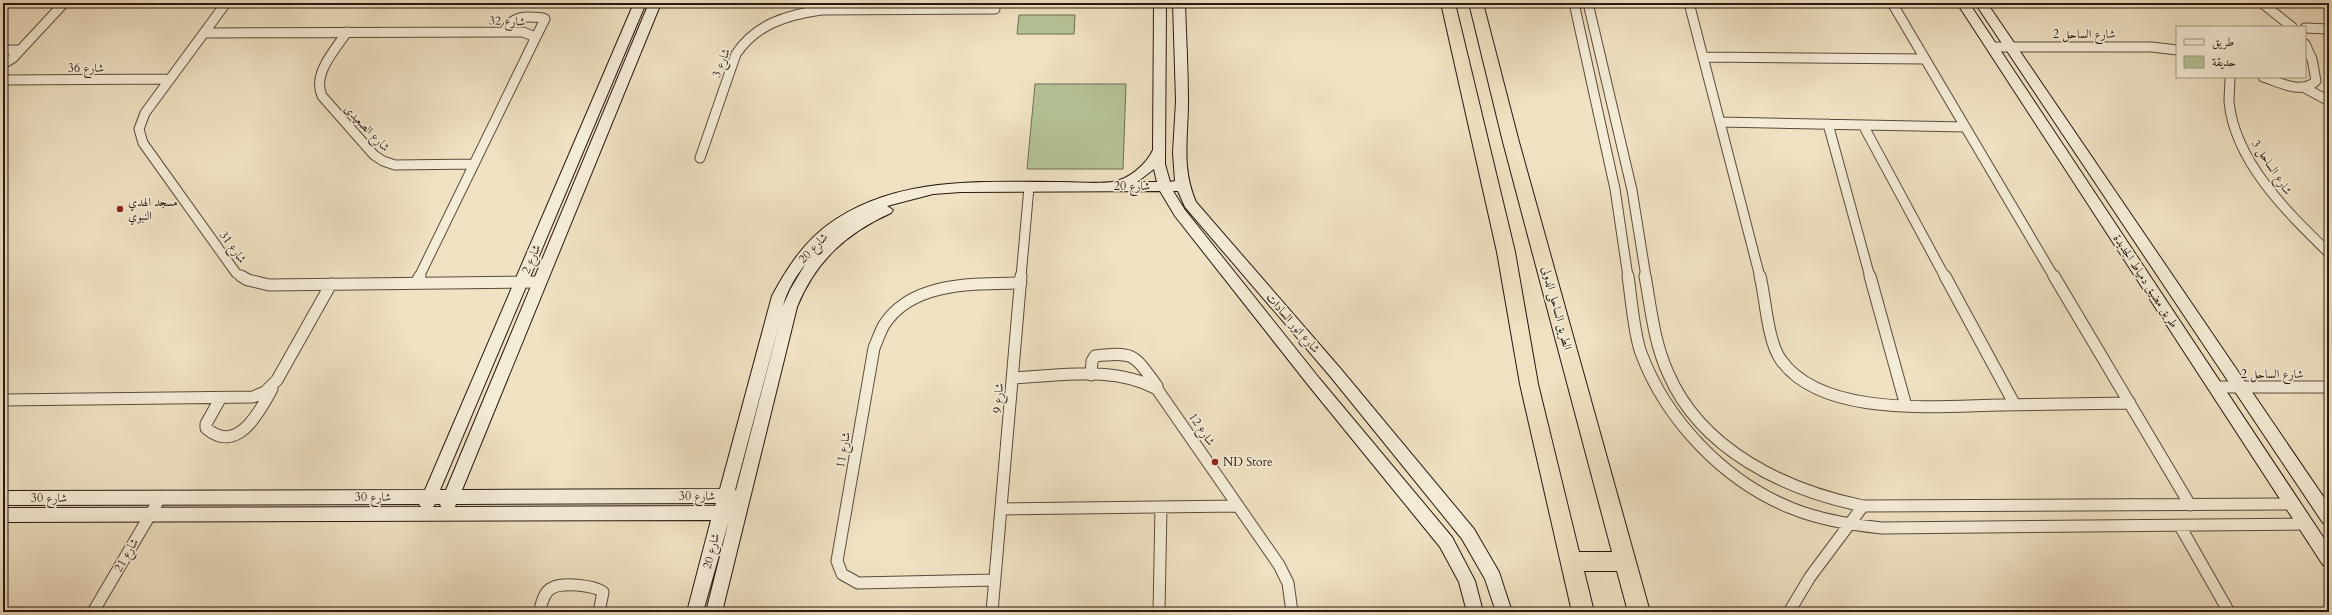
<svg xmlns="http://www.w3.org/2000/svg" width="2332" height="615" viewBox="0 0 2332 615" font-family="Cardo,Amiri,serif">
	<rect width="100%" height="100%" fill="#efe1c2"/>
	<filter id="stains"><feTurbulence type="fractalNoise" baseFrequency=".005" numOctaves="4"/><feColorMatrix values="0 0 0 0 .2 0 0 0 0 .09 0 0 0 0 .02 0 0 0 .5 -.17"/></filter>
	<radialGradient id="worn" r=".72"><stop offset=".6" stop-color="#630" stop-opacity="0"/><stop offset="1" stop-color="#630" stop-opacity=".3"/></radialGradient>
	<path fill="#b5c396" stroke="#6e6e54" d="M1019,15H1075L1074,34H1017Z
		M1035,84H1126L1123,169H1027Z"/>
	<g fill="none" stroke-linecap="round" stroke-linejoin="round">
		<defs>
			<path id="street-far1" d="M226,3L145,113L139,129L143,143L236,273L242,277
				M1574,3L1615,189L1628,277
				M1588,3L1632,190L1646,277
				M1689,3L1760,277
				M1892,3L2054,277
				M2262,3L2292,27
				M2305,28L2329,29
				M347,32C335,50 312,74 322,96L374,155L383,161L395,165L474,164
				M504,32C513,15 525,16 543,18L545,19L534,41
				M205,33L523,32L533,36L534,41L419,277
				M1992,47H2152L2177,50
				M3,50H20
				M1703,57L1925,59
				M3,64L13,58L64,3
				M2230,77C2230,85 2229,94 2229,102C2235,162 2288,213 2329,253
				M2263,77C2279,82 2301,95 2316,81L2312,59L2305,44
				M3,80L170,79
				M2303,87L2329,101
				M1720,122L1965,127
				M1828,124L1870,277
				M1863,125L1945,277
				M700,158L736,54C756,24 787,15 821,10L995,9
				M1021,277L1029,187"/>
			<path id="street" d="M241,276L248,280L269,285L540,282
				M1628,276C1631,296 1634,335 1641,353C1666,420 1724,481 1791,508C1820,520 1851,525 1882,528L2306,524
				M1645,276C1651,309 1654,342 1668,373C1701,450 1785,490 1863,506L2292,504
				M1760,276C1766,300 1767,340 1781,360C1822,418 1938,406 2000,405C2043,404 2087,404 2130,403
				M1870,276L1906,406
				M1945,276L2015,405
				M2054,276L2190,505
				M416,283L420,276
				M1091,375L1092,361L1095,356C1135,351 1134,355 1157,386
				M1013,378C1060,376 1114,365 1157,389L1279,565L1288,583L1292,612
				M2215,387H2329
				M220,399L206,424V428C237,455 259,413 272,389
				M3,400L253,397L265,392L277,380L331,284
				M1001,509L1238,506
				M2180,526L2229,612
				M995,580L858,583L842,574L837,561L874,348C877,341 880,332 884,325C912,281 975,284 1021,283
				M93,612L160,498
				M539,612C542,604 543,592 552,588C562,582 593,585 603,592L599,612
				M992,612L1021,276
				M1159,612L1161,507
				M1789,612L1810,577L1863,506"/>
			<path id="secondary" d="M634,3H646L440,490H446L649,3H661L462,490L720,489L772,296C786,270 801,246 825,227C893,175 980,182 1061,182C1077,182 1096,184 1112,182C1128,180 1146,165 1153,150L1154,3H1166L1165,164L1170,182L1175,181L1173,153L1176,101L1173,3H1185C1186,36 1188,69 1188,102C1188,137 1181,168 1196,202L1340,368L1474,529L1499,572L1512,612H1496L1485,579L1462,539L1330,376L1185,207L1178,191H1173L1185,210L1319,378L1452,537L1475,581L1483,612H1467L1459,582L1440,547L1309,386L1175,216L1160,191L961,192L933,194L887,206L893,210L891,213C846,233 815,262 797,307L722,612H706L729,520L703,612H687L711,520L3,522V508L421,507L419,504L3,505V491L425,490ZM1154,169L1157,182H1137ZM806,263L790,290L783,306C787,290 796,276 806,263ZM781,317L736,490H735ZM716,503L715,506L455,507L456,504ZM435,504H440L441,507H433Z
				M1957,3H1969L2329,546V567L2323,565Z
				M1975,3H1987L2329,505V525L2323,523Z"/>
			<path id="highway" d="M1441,3H1455L1515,252L1538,384L1579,552H1612L1503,142L1469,3H1483L1519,142L1650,612H1628L1617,571H1584L1594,612H1572L1520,384L1497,252Z"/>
		</defs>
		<use href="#street-far1" stroke="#5a4a3d" stroke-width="11"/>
		<use href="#street" stroke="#5a4a3d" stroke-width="13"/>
		<use href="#secondary" stroke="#281811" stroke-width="2"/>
		<use href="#highway" stroke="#281811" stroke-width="2"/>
		<use href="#street-far1" stroke="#f5ecd7" stroke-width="9"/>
		<use href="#street" stroke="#f5ecd7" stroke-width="11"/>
		<use href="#secondary" fill="#f5ecd7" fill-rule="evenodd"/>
		<use href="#highway" fill="#efe1c2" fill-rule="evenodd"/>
	</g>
	<g fill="#8f2418" stroke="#f5ecd7" stroke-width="1.5">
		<circle cx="120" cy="209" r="4"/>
		<circle cx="1215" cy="462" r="4"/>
	</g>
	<g text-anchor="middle" stroke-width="3.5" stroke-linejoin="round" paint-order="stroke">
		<g font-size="12" fill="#281811" stroke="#f5ecd7">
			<text transform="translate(507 21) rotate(2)" y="4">شارع 32</text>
			<text x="2084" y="38">شارع الساحل 2</text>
			<text transform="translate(721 63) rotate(-69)" y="4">شارع 3</text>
			<text x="86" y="72">شارع 36</text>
			<text transform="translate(367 128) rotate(46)" y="4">شارع الصعيدى</text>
			<text transform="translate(2272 167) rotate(57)" y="4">شارع الساحل 3</text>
			<text x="1132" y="190">شارع 20</text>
			<text transform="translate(233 247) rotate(54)" y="4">شارع 31</text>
			<text transform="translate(813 248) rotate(-46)" y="4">شارع 20</text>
			<text transform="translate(531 259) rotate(-67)" y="4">شارع 2</text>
			<text transform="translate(2146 281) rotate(57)" y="4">طريق مضيق دمياط الجديدة</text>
			<text transform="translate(1557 308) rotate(75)" y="4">الطريق الساحلى الدولى</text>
			<text transform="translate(1293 323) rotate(49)" y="4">شارع انور السادات</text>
			<text x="2272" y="378">شارع الساحل 2</text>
			<text transform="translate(998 398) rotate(-85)" y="4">شارع 9</text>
			<text transform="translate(1202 429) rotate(56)" y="4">شارع 12</text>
			<text transform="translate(843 450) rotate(-80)" y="4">شارع 11</text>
			<text x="697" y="500">شارع 30</text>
			<text x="373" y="501">شارع 30</text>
			<text x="49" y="502">شارع 30</text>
			<text transform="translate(711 551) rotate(-76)" y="4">شارع 20</text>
			<text transform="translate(126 555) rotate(-60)" y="4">شارع 21</text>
		</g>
		<g font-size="12" fill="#281811" stroke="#f5ecd7" text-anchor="start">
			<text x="128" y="206">مسجد الهدي<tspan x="128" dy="14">النبوي</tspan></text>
			<text x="1223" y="466">ND Store</text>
		</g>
	</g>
	<rect width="2332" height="615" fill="none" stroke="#efe1c2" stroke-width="16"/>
	<rect x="4" y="4" width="2324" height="607" fill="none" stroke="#281811" stroke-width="2"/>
	<rect x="8" y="8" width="2316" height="599" fill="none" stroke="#281811"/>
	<rect x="2176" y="26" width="130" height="52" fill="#f5ecd7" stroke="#a39788"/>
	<rect x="2184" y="39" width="20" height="6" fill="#f5ecd7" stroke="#a39788"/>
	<text x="2212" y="46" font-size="12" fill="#281811">طريق</text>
	<rect x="2184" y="56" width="20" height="12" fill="#b5c396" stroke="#a39788"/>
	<text x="2212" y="66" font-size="12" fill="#281811">حديقة</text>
	<rect width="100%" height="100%" filter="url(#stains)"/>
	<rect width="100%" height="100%" fill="url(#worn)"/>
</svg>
